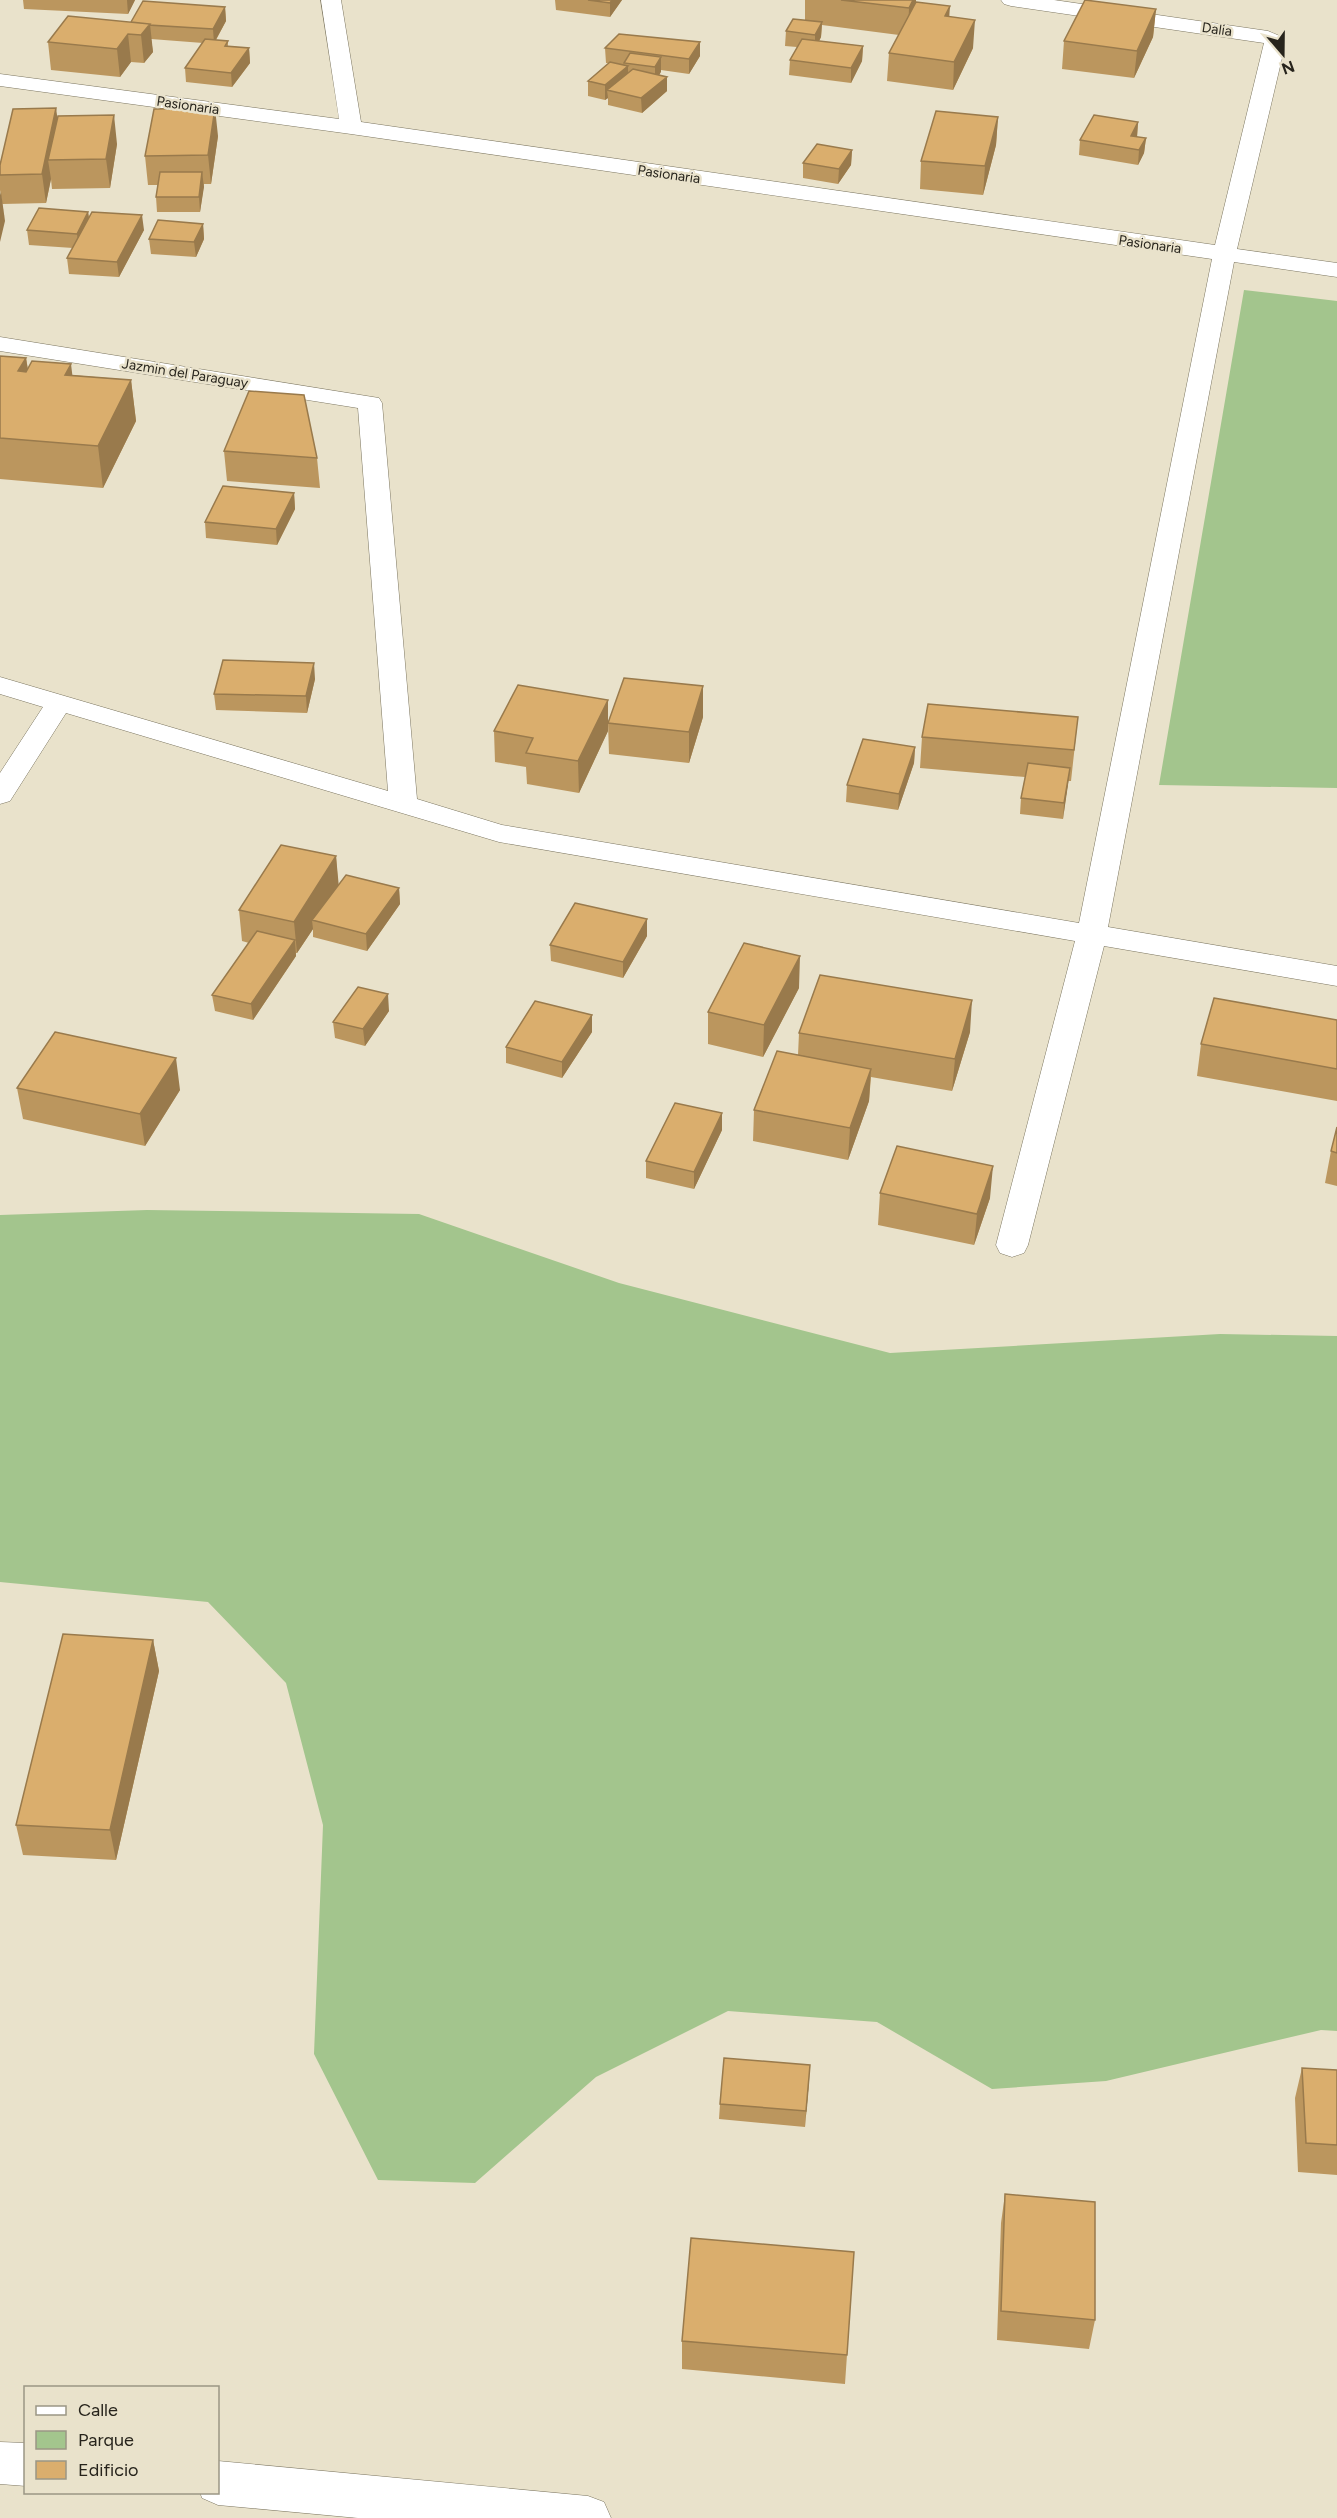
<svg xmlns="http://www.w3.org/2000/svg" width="1337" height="2518" viewBox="0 0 1337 2518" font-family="Figtree,sans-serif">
	<rect width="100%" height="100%" fill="#e9e2cb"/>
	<path fill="#a3c58d" d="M1244,290L1337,301V788L1159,785Z
		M147,1210L419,1214L619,1283L890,1353L1220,1334L1337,1336V2031L1321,2030L1106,2081L992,2089L877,2022L728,2011L596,2077L475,2183L378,2180L314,2054L323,1825L286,1683L208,1602L0,1582V1215Z"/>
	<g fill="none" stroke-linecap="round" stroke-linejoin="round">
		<defs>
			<path id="minor" d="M321,0H341L361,122L1215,245L1264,43L1011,6L1004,4L1001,0H1054L1268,31L1282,37L1286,41L1237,249L1337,263V277L1234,262L1108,927L1337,966V986L1104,946L1028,1245L1024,1253L1012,1257L1000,1253L996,1245L1075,941L499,842L66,713L10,801L0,804V773L43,707L0,694V677L388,791L358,408L0,351V337L379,398L382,403L417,799L502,825L1079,923L1212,259L351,134L0,86V74L339,119Z
				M0,2442L26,2443V2486L0,2484Z
				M218,2461L588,2496L604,2502L611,2518H358L218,2505L202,2498L200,2492H218Z"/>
		</defs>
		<use href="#minor" stroke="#7c7661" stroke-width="1"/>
		<use href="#minor" fill="#fff" fill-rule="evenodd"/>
	</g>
	<path fill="#bb965e" d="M23,0H135L128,14L24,9Z
		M555,0H622L610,17L556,10Z
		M805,0H916V3L949,17L973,48L953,90L887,81L889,53L899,35L822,25L821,37L819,41L863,46L862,61L851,83L789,75L790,60L797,47L785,46L786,31L805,20Z
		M225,7L226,21L216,40L228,41V46L249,48L250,63L232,87L186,82L185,68L203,43L151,39L153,52L144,63L131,62L120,77L51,70L48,42L131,22Z
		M1156,9L1153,37L1134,78L1062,69L1064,41Z
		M605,48L700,56L689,74L661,70L659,75L667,91L642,113L608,105V98L605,100L588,96V81L609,63H606Z
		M58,117L117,144L110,188L52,189L51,179L46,203L2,204L5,221L0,190V165Z
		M998,117L996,145L983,195L920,189L921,161Z
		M1138,122L1137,137L1146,138L1144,153L1138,165L1079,155L1080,140Z
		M218,136L211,184H204L200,212H157L156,197L158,185H148L145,156Z
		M852,150L851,165L838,184L803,178V163Z
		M88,212L89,217L144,230L119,277L69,274L67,258L73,248L29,245L27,230Z
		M203,224L204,239L196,257L151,254L149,239Z
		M0,356L26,358L28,369L72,375L131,380L136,421L103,488L0,479Z
		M224,451L317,458L320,488L227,481Z
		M294,493L295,509L277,545L206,538L205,522Z
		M315,679L307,713L216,710L214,694Z
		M703,686V717L689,763L609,754L608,723Z
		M608,700V731L579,793L527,784L526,767L495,762L494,731Z
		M1078,717L1071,781H1068L1063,819L1020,814L1021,798L1025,777L920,768L922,737Z
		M915,747L914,763L898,810L846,802L847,785Z
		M336,856L338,885L399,888L400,904L367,951L313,937V929L297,953H296V956L253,1020L215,1011L212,995L249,943L242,941L239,910Z
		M647,919V936L623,978L551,961L550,945Z
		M799,988L763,1057L708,1044V1012Z
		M389,1011L365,1046L335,1038L333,1022Z
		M592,1015V1032L562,1078L506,1063V1047Z
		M1337,1020V1101L1197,1076L1201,1044Z
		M970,1032L952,1091L871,1077L869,1101L848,1160L753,1141L754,1110L798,1055L799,1033Z
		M17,1088L180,1090L145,1146L23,1119Z
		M722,1113V1130L694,1189L646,1178V1161Z
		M1337,1127V1186L1325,1183L1331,1151Z
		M880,1193L990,1198L974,1245L878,1225Z
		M153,1640L159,1671L116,1860L23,1855L16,1825Z
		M1302,2068L1337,2070V2175L1298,2172L1295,2098Z
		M809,2081L805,2127L719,2119L720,2104Z
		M1005,2194L1095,2320L1089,2349L997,2340L1001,2223Z
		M854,2252L845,2384L682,2369V2341Z"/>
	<path fill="#997a4c" d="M127,0H135L128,14Z
		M612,0H622L610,17V3Z
		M913,0H916L915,21L908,36L909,8Z
		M950,6L948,34L945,16Z
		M225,7L226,21L214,43L213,29Z
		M1156,9L1153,37L1134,78L1137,51Z
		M975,20L973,48L953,90L954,62Z
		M822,22L821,37L815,49V35Z
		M150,24L153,52L144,63L141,35Z
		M128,34L131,62L120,77L117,49Z
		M700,42V56L689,74V59Z
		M863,46L862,61L851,83V68Z
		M249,48L250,63L232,87L231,73Z
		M661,57V72L655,82V67Z
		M628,66V81L607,90L608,98L605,100V85Z
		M667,77V91L642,113L641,98Z
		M56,108L60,136L48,160L51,179L46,203L42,174Z
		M215,108L218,136L211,184L208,155Z
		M114,115L117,144L110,188L106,159Z
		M998,117L996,145L983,195L985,166Z
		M1138,122L1137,137L1131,136Z
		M1146,138L1144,153L1138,165L1139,150Z
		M852,150L851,165L838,184L839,169Z
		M202,172L204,187L200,212L199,197Z
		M1,192L5,221L0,242V195Z
		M88,212L90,227L79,249L77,234Z
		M142,215L144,230L119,277L117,262Z
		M203,224L204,239L196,257L194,242Z
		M26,358L32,399L18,371Z
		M71,364L76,405L65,375Z
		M131,380L136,421L103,488L98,446Z
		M294,493L295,509L277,545L276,529Z
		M314,663L315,679L307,713L306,696Z
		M703,686V717L689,763V732Z
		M608,700V731L579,793L578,761Z
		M915,747L914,763L898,810L899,794Z
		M1070,768L1068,785L1063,819L1064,803Z
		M336,856L339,888L312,920L313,929L297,953L294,922Z
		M399,888L400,904L367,951L366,934Z
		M647,919V936L623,978V962Z
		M295,940L296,956L253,1020L251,1004Z
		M800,956L799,988L763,1057L764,1025Z
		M388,994L389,1011L365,1046L363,1029Z
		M972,1000L970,1032L952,1091L955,1059Z
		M592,1015V1032L562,1078V1062Z
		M176,1058L180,1090L145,1146L140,1114Z
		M871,1069L869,1101L848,1160L850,1128Z
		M722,1113V1130L694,1189V1172Z
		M993,1166L990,1198L974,1245L977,1214Z
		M153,1640L159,1671L116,1860L110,1830Z
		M810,2065L809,2081L805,2127L806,2111Z"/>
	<path fill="#daae6d" stroke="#997a4c" stroke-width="1.5" d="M588,0H612L610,3Z
		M841,0H913L909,8Z
		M1085,0L1156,9L1137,51L1064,41Z
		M143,1L225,7L213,29L149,25L150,24L131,22Z
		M916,2L950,6L945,16L975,20L954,62L889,53Z
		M68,16L150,24L141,35L128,34L117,49L48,42Z
		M793,19L822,22L815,35L786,31Z
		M619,34L700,42L689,59L605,48Z
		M205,39L228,41L225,46L249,48L231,73L185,68Z
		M802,39L863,46L851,68L790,60Z
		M630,53L661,57L655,67L624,63Z
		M610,62L628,66L605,85L588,81Z
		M633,69L667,77L641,98L607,90Z
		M56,108L42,174L0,175V165L13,109Z
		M215,108L208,155L145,156L154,109Z
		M936,111L998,117L985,166L921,161Z
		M114,115L106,159L48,160L58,116Z
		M1094,115L1138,122L1131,136L1146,138L1139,150L1080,140Z
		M817,144L852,150L839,169L803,163Z
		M160,172H202L199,197H156Z
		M39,208L88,212L77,234L27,230Z
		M92,212L142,215L117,262L67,258Z
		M158,220L203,224L194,242L149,239Z
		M0,356L26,358L18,371L26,372L32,361L71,364L65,375L131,380L98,446L0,438Z
		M249,391L304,395L317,458L224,451Z
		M223,486L294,493L276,529L205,522Z
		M223,660L314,663L306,696L214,694Z
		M624,678L703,686L689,732L608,723Z
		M518,685L608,700L578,761L526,753L533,738L494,731Z
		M928,704L1078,717L1074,750L922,737Z
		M863,739L915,747L899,794L847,785Z
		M1028,763L1070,768L1064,803L1021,798Z
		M281,845L336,856L294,922L239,910Z
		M346,875L399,888L366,934L312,920Z
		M575,903L647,919L623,962L550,945Z
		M257,931L295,940L251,1004L212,995Z
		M744,943L800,956L764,1025L708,1012Z
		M820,975L972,1000L955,1059L799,1033Z
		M358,987L388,994L363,1029L333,1022Z
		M1214,998L1337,1020V1069L1201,1044Z
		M535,1001L592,1015L562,1062L506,1047Z
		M55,1032L176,1058L140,1114L17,1088Z
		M777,1051L871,1069L850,1128L754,1110Z
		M675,1103L722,1113L694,1172L646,1161Z
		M1337,1127V1153L1331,1151Z
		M897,1146L993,1166L977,1214L880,1193Z
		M63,1634L153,1640L110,1830L16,1825Z
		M724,2058L810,2065L806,2111L720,2104Z
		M1302,2068L1337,2070V2145L1306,2143Z
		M1005,2194L1095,2202V2320L1001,2311Z
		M691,2238L854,2252L847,2355L682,2341Z"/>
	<g text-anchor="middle" stroke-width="5" stroke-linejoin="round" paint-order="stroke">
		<g font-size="14" fill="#27241c" stroke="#e9e2cb">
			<text transform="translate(1217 29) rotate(8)" y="5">Dalia</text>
			<text transform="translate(188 105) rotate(8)" y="5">Pasionaria</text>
			<text transform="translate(669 174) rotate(8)" y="5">Pasionaria</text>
			<text transform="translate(1150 244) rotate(8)" y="5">Pasionaria</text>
			<text transform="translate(185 373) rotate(9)" y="5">Jazmin del Paraguay</text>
		</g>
	</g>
	<rect x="24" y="2386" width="195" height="108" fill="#e9e2cb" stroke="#9b9685" stroke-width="1.5"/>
	<rect x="36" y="2406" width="30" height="9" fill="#ffffff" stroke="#9b9685" stroke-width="1.5"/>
	<text x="78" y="2416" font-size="18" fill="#27241c">Calle</text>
	<rect x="36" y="2431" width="30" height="18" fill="#a3c58d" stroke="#9b9685" stroke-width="1.5"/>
	<text x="78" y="2446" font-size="18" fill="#27241c">Parque</text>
	<rect x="36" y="2461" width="30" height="18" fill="#daae6d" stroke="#9b9685" stroke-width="1.5"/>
	<text x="78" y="2476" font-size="18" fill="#27241c">Edificio</text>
	<g transform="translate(1283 54) rotate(160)" stroke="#e9e2cb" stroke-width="4.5" paint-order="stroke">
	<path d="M0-4.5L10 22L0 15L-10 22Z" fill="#27241c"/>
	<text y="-9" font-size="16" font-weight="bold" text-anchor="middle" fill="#27241c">N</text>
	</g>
</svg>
